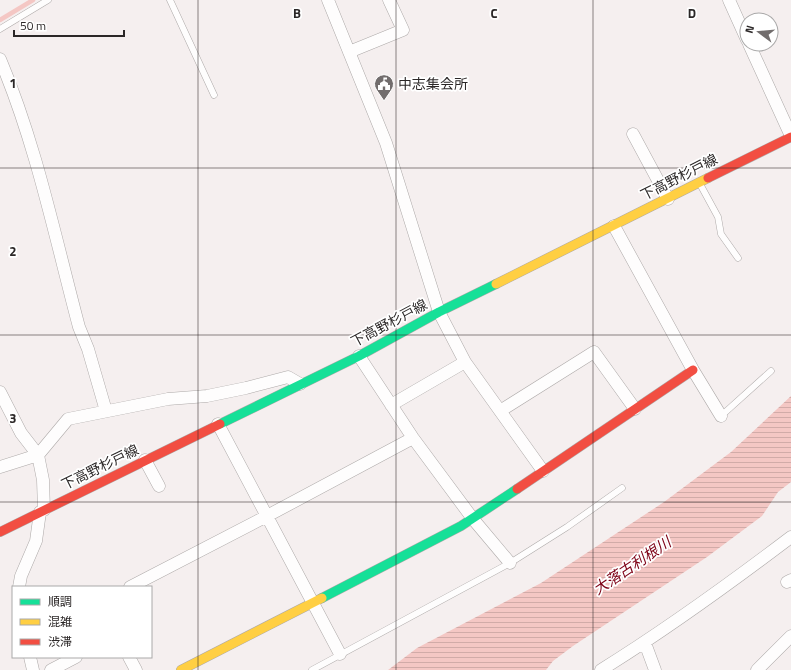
<svg xmlns="http://www.w3.org/2000/svg" width="791" height="670" viewBox="0 0 791 670" font-family="'Titillium Web','Noto Sans JP',sans-serif">
	<defs>
		<pattern id="water-rules" width="6" height="5" patternUnits="userSpaceOnUse"><rect width="6" height="5" fill="#f4c7c4"/><path d="M0 2.5h6" fill="none" stroke="#d1aba8"/></pattern>
	</defs>
	<rect width="100%" height="100%" fill="#f5efef"/>
	<path fill="url(#water-rules)" d="M791,396V482L778,492L762,516L707,557L573,646L553,661L546,670H388L417,648L541,583L664,502L731,452Z"/>
	<g fill="none" stroke-linecap="round" stroke-linejoin="round">
		<path stroke="#f4c7c4" stroke-width="4.5" d="M0,20L33,0"/>
		<defs>
			<path id="lane" d="M170,0L214,95
				M0,29L48,0
				M700,184L718,217L721,234L738,258
				M721,416L771,371
				M312,670L510,563L567,527L622,488"/>
			<path id="street" d="M328,0L386,143L439,312L465,362L543,471
				M729,0L747,40
				M749,44L791,136
				M349,52L403,30L389,0
				M0,59C36,144 55,237 79,327L88,349L106,411
				M633,134L668,199
				M614,226L693,370L721,416
				M359,356L413,438L473,519L510,563
				M0,392L21,433L38,455L43,480L44,510
				M391,405L465,362
				M500,411L594,352L635,409
				M218,424L340,654
				M145,460L159,486
				M0,467L38,455L68,419L168,399L207,396L246,388L288,377L300,384
				M787,582L791,580
				M19,587L21,576L36,541L40,512
				M130,587L267,516L413,438
				M645,643L655,670
				M30,657L33,670
				M129,657L136,670
				M51,670L76,657
				M601,670C667,629 729,584 791,537
				M757,670L791,636"/>
			<path id="fast" d="M220,424L359,356L439,312L496,284
				M322,598L461,526L517,489"/>
			<path id="slow" d="M496,284L708,178
				M181,670L322,598"/>
			<path id="jam" d="M708,178L791,137
				M517,489L693,370
				M0,532L220,424"/>
		</defs>
		<use href="#lane" stroke="#ada9a8" stroke-width="7"/>
		<use href="#street" stroke="#ada9a8" stroke-width="13"/>
		<use href="#fast" stroke="#ada9a8" stroke-width="10"/>
		<use href="#slow" stroke="#ada9a8" stroke-width="10"/>
		<use href="#jam" stroke="#ada9a8" stroke-width="10"/>
		<use href="#lane" stroke="#fefdfd" stroke-width="6"/>
		<use href="#street" stroke="#fefdfd" stroke-width="12"/>
		<use href="#fast" stroke="#16e098" stroke-width="9"/>
		<use href="#slow" stroke="#ffcf43" stroke-width="9"/>
		<use href="#jam" stroke="#f24e42" stroke-width="9"/>
	</g>
	<path fill="none" stroke="#2b2727" stroke-width="1" stroke-opacity="0.55" d="M198,0V670M396,0V670M593,0V670M0,168H791M0,335H791M0,502H791"/>
	<defs>
		<symbol id="civic-pin" viewBox="-11 -11 22 30"><path d="M0 17L-7.5 6A9.5 9.5 0 1 1 7.5 6Z" fill="#726d6d" stroke="#fff"/><path d="M-.6-6.5H3V-4.5H.6V-3L4-1V1h2V6H-6V1h2V-1L-.6-3ZM-1.2 2.5V6h2.4V2.5Z" fill="#fff"/></symbol>
	</defs>
	<g fill-rule="evenodd">
		<use href="#civic-pin" x="373" y="73" width="22" height="30"/>
	</g>
	<g text-anchor="middle" stroke-width="3.5" stroke-linejoin="round" paint-order="stroke">
		<g font-size="14" fill="#2b2727" stroke="#fff" text-anchor="start">
			<text x="398" y="89">中志集会所</text>
		</g>
		<g font-size="14" fill="#2b2727" stroke="#fff">
			<text transform="translate(679 177) rotate(-27)" y="5">下高野杉戸線</text>
			<text transform="translate(389 323) rotate(-28)" y="5">下高野杉戸線</text>
			<text transform="translate(100 467) rotate(-26)" y="5">下高野杉戸線</text>
		</g>
		<g font-size="15" font-style="italic" fill="#7d0115" stroke="#fff">
			<text transform="translate(632 566) rotate(-34)" y="5">大落古利根川</text>
		</g>
	</g>
	<g font-size="13" text-anchor="middle" font-weight="bold" fill="#2b2727" stroke="#fff" stroke-width="3.5" stroke-linejoin="round" paint-order="stroke">
		<text x="297" y="18">B</text>
		<text x="494" y="18">C</text>
		<text x="692" y="18">D</text>
		<text x="13" y="88">1</text>
		<text x="13" y="256">2</text>
		<text x="13" y="423">3</text>
	</g>
	<rect x="12" y="586" width="140" height="72" fill="#ffffff" stroke="#aaa9a9"/>
	<rect x="20" y="599" width="20" height="6" fill="#16e098" stroke="#aaa9a9"/>
	<text x="48" y="606" font-size="12" fill="#2b2727">順調</text>
	<rect x="20" y="619" width="20" height="6" fill="#ffcf43" stroke="#aaa9a9"/>
	<text x="48" y="626" font-size="12" fill="#2b2727">混雑</text>
	<rect x="20" y="639" width="20" height="6" fill="#f24e42" stroke="#aaa9a9"/>
	<text x="48" y="646" font-size="12" fill="#2b2727">渋滞</text>
	<g transform="translate(759 32) rotate(286)"><circle r="19" fill="#ffffff" stroke="#aaa9a9"/>
	<path d="M0-3L7 15L0 10L-7 15Z" fill="#726d6d"/>
	<text y="-6" font-size="11" font-weight="bold" text-anchor="middle" fill="#2b2727">N</text>
	</g>
	<path d="M14 30v6h110v-6" fill="none" stroke="#2b2727" stroke-width="2"/>
	<text x="20" y="30" font-size="12" fill="#2b2727" stroke="#ffffff" stroke-width="3" paint-order="stroke">50 m</text>
</svg>
